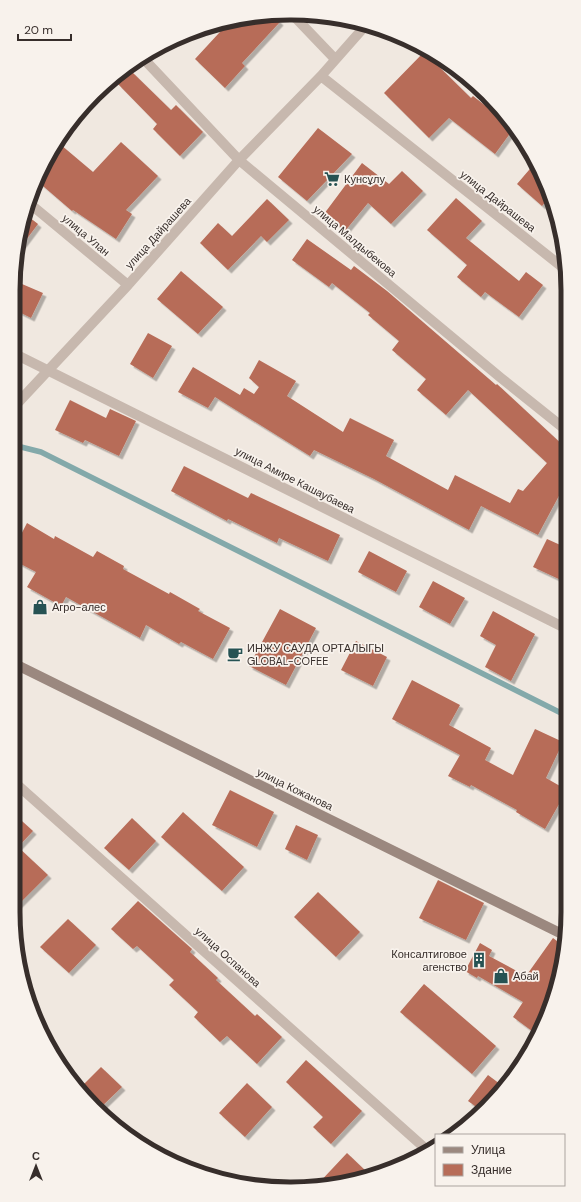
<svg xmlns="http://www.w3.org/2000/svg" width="581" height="1202" viewBox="0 0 581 1202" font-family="'DM Sans',sans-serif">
	<defs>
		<filter id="shadow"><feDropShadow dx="3.5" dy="3.5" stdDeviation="0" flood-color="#0004"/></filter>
	</defs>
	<rect width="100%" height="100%" fill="#f0e8e0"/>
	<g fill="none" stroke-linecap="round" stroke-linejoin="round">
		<path stroke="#83a9aa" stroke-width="5.5" d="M13,445L41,452L567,716"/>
	</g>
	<path fill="#b76c58" filter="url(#shadow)" d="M268,15H273L280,22L242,63L245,66L225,88L195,59L231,20Z
		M424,52L471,98L473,96L514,128L495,154L449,118L429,138L384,93Z
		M131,71L171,110L176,105L203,132L180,156L153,129L157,124L118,84Z
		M318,128L352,154L307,201L278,177Z
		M121,142L158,176L126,210L132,214L116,239L73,210L72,211L36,180L56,143L60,146L61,145L93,172Z
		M362,163L389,184L402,171L423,191L391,224L368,203L345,231L324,214Z
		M535,163L547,185L550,197L542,206L517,184Z
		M456,198L482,221L466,238L519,281L526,272L543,285L519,317L485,292L481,297L457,277L467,265L427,230Z
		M267,199L289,220L267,242L261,236L228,270L200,243L218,223L232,236Z
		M25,214L38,224L17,252L18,236Z
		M307,239L351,270L354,266L387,291L496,385L497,384L566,448V497L561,492L538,535L481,506L469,530L374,479L314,450L310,456L215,397L208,408L178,392L193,367L240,395L244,388L254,394L259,387L249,378L259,360L296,381L287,396L343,432L350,418L394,440L386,456L448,490L455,475L510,503L518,489L523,491L547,463L468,390L446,415L417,390L426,379L392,350L399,341L368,315L370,313L332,283L329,287L292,260Z
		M181,271L223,307L198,334L157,299Z
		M22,284L43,293L31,318L13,309V304Z
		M148,333L172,346L153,378L130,364Z
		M70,400L106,418L110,409L136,421L119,456L85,440L83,443L55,430Z
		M184,466L248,498L251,493L340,535L328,561L279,538L277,543L228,519L227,521L171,491Z
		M27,523L54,539L55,536L93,557L97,551L124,566L123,569L169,594L170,592L200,609L198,611L230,628L213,659L181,642L179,644L146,625L140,638L66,597L61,606L27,587L36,572L13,560V550Z
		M547,539L567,548V573L563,581L533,567Z
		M369,551L407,571L396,592L358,572Z
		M433,581L465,598L450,624L419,607Z
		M280,609L316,628L286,685L249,666Z
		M493,611L535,634L511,681L485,667L496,645L480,636Z
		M356,641L387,657L373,686L341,670Z
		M412,680L460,705L449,725L491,748L485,760L513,775L535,729L563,742L546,778L567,790L545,829L516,812L517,810L471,785L470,787L448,776L460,755L392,719Z
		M230,790L274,812L257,847L212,825Z
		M183,812L244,867L222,891L161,837Z
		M13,813L33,831L18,847L48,875L13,910Z
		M132,818L156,841L129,870L104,848Z
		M296,825L318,835L307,860L285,849Z
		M438,880L484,903L466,940L419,918Z
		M318,892L360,932L336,957L294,917Z
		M138,901L192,949L190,952L218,978L216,980L255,1016L257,1014L282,1037L257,1064L227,1036L220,1042L194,1017L198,1012L169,985L174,980L137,946L133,949L111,929Z
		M68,919L96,945L69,973L40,947Z
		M553,938L565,947L563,966L547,1018L536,1034L513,1017L523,1002L478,976L477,978L465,971L480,943L492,950L489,956L526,976Z
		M424,984L496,1046L472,1074L400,1012Z
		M306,1060L362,1111L331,1144L313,1127L323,1117L286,1082Z
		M101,1067L122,1087L98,1110L79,1089Z
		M488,1075L504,1087L482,1111L468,1101Z
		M247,1083L272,1107L245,1137L219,1113Z
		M347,1153L369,1174L326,1187L316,1186Z"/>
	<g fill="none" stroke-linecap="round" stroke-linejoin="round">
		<path stroke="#c7b8ae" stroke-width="10" d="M291,13L335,59
			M142,57L239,160L501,378L566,430
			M321,76L566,270
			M29,203L128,285
			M13,353L567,629
			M13,408L128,285L239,160L321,76L366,25
			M13,781L427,1150"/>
		<path stroke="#9b887f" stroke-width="10" d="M13,663L566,936"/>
	</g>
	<defs>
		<symbol id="supermarket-bare" viewBox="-9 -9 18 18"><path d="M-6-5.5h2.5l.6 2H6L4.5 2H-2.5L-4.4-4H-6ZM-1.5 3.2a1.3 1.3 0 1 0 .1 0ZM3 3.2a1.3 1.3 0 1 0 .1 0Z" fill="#265253" stroke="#f8f2ec" stroke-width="2.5" paint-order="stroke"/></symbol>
		<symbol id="shop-bare" viewBox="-9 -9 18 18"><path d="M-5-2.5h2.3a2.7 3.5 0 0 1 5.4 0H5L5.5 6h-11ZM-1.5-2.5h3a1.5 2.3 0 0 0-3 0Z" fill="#265253" stroke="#f8f2ec" stroke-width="2.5" paint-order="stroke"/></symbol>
		<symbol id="cafe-bare" viewBox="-9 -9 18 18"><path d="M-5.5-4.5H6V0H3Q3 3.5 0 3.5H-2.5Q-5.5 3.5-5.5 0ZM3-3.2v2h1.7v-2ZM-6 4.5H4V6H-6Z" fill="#265253" stroke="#f8f2ec" stroke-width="2.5" paint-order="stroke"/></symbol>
		<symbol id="building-bare" viewBox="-9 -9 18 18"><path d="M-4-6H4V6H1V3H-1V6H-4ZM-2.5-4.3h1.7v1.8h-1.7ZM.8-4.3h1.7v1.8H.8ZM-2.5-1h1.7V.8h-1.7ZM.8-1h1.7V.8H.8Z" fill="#265253" stroke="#f8f2ec" stroke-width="2.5" paint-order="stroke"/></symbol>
	</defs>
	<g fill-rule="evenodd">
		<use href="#supermarket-bare" x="321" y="168" width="22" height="22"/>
		<use href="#shop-bare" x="29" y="596" width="22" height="22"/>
		<use href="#cafe-bare" x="224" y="643" width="22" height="22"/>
		<use href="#building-bare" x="468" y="949" width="22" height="22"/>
		<use href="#shop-bare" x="490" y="965" width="22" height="22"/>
	</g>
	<g text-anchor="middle" stroke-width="3.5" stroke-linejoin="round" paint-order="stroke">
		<g font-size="11" fill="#372e2b" stroke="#f8f2ec" text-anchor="start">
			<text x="344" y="183">Кунсұлу</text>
			<text x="52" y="611">Агро-алес</text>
			<text x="247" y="652">ИНЖУ САУДА ОРТАЛЫГЫ<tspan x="247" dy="13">GLOBAL-COFEE</tspan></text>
			<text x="467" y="958" text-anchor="end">Консалтиговое<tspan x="467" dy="13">агенство</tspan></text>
			<text x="513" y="980">Абай</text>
		</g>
		<g font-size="11" fill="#372e2b" stroke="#f8f2ec">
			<text transform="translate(498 201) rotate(38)" y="4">улица Дайрашева</text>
			<text transform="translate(158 233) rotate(-48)" y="4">улица Дайрашева</text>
			<text transform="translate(86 235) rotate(40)" y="4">улица Улан</text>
			<text transform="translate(355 241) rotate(40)" y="4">улица Малдыбекова</text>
			<text transform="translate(295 480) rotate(27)" y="4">улица Амире Кашаубаева</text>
			<text transform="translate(295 789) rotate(26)" y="4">улица Кожанова</text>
			<text transform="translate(228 957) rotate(42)" y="4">улица Оспанова</text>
		</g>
	</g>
	<path d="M0 0H581V1202H0ZM290 20H291A270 270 0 0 1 561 290V912A270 270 0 0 1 291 1182H290A270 270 0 0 1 20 912V290A270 270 0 0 1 290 20Z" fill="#f8f2ec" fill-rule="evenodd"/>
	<path fill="none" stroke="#372e2b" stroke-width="5" d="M290 20H291A270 270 0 0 1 561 290V912A270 270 0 0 1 291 1182H290A270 270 0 0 1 20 912V290A270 270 0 0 1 290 20Z"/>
	<rect x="435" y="1134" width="130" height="52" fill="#f8f2ec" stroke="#aba49f"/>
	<rect x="443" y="1147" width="20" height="6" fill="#9b887f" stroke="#aba49f"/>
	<text x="471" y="1154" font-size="12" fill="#372e2b">Улица</text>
	<rect x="443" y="1164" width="20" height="12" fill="#b76c58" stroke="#aba49f"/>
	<text x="471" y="1174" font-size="12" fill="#372e2b">Здание</text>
	<g transform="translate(36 1166)" stroke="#f8f2ec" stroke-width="3" paint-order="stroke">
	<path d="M0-3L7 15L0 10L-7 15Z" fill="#372e2b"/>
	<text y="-6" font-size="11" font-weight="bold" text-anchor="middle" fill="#372e2b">С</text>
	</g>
	<path d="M18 34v6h53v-6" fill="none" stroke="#372e2b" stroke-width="2"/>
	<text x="24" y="34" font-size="12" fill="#372e2b" stroke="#f8f2ec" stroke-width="3" paint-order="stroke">20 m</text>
</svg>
